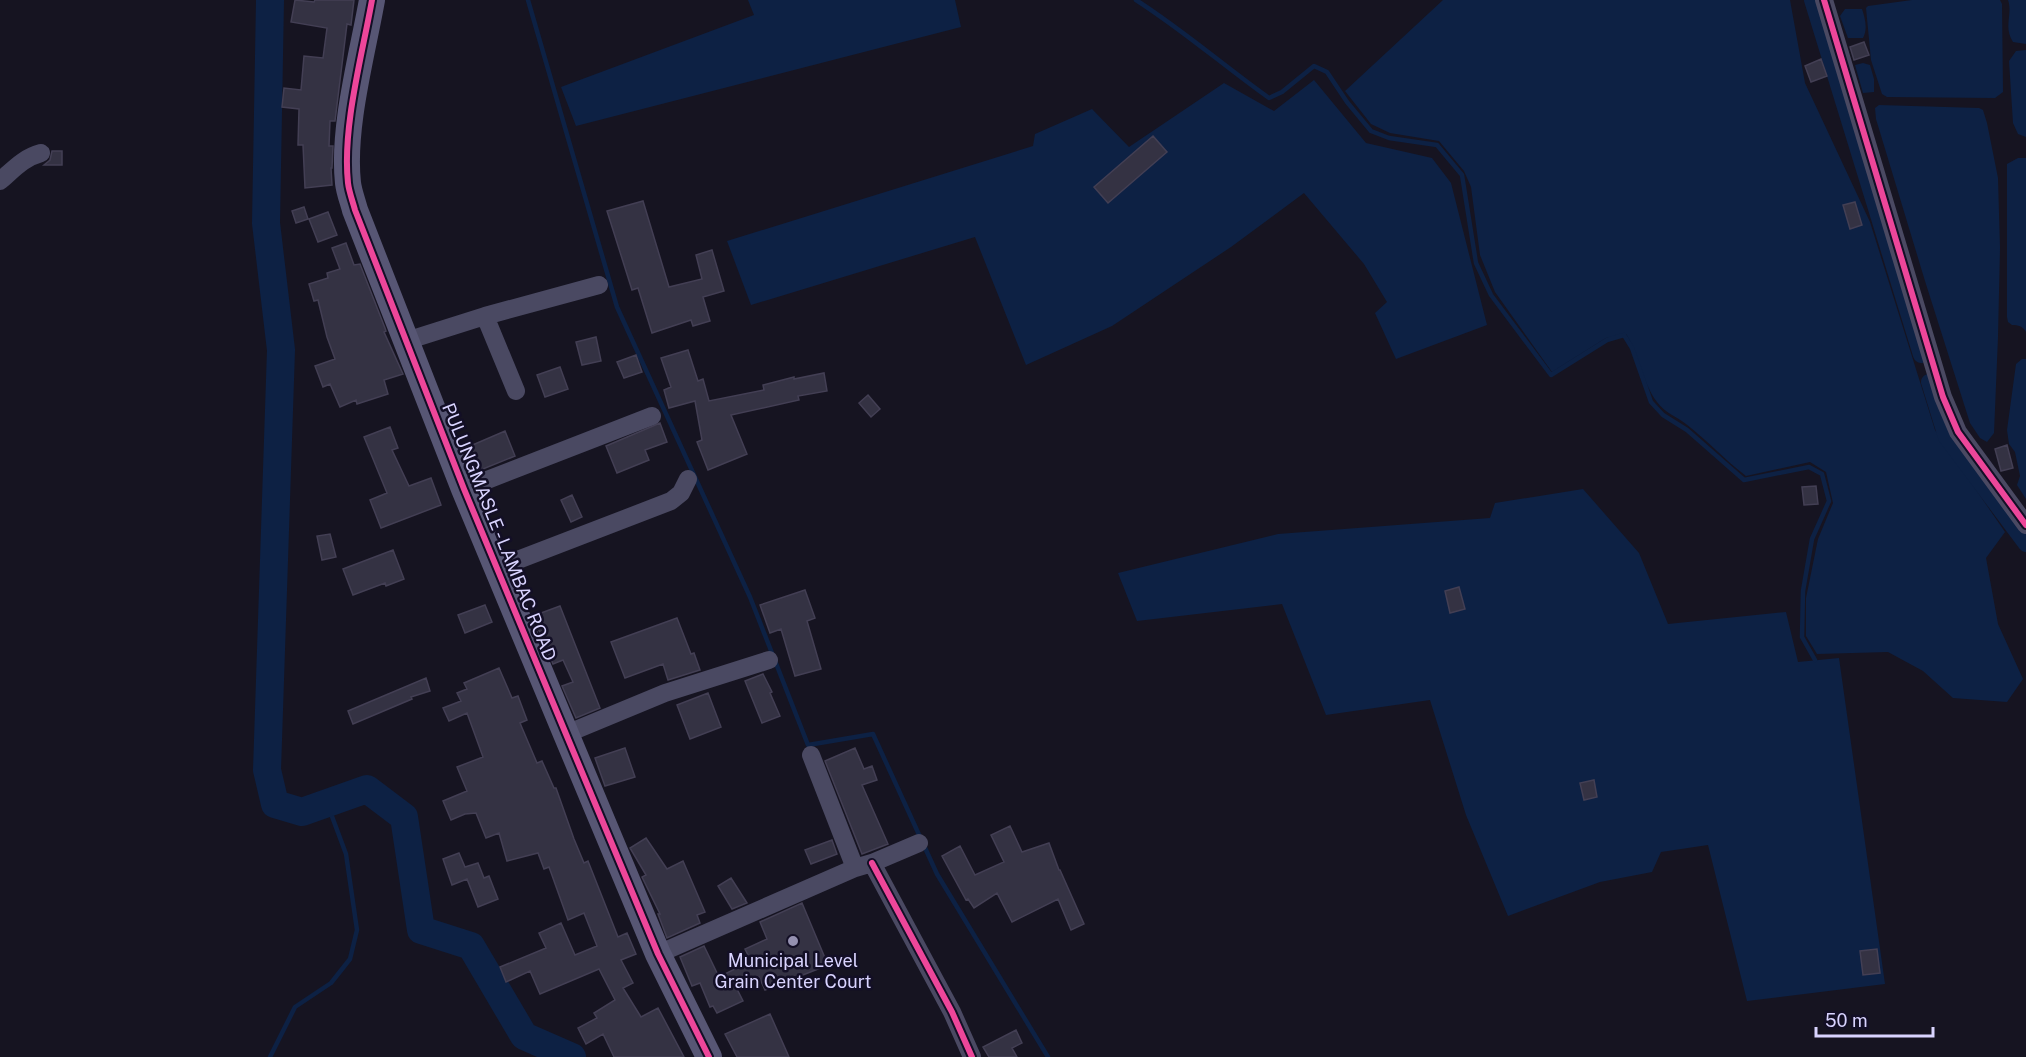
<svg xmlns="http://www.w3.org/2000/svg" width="2026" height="1057" viewBox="0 0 2026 1057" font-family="'Public Sans',sans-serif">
	<rect width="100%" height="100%" fill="#161421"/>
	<path fill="#0d2144" d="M748,0H955L961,27L576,126L561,87L754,15Z
		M1443,0H1790L1805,83L1870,222L1935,430L2005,532L1986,558L1998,624L2023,679L2007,702L1953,698L1923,671L1888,652L1817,654L1806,636V598L1818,539L1833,503L1826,472L1810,462L1746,476C1725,460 1707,440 1686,424C1676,416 1665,413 1657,402C1642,382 1639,355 1626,334L1606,338L1552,372L1495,292L1480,255L1471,187L1464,171L1439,141L1390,133L1371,124L1345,91Z
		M1912,0H2000L2002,4L2003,92L1995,98L1887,97L1882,94L1871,60L1866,8L1868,6Z
		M2008,0H2026V44L2013,42C2003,27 2013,14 2008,0Z
		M1845,9H1862C1865,18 1868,29 1863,38H1848L1840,16Z
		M2026,50V137L2018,134L2013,123L2009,61L2016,51Z
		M1863,63L1870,65L1874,79V92L1863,93L1855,65Z
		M1314,80L1366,143L1432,158L1451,183L1487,325L1396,359L1375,313L1387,302L1364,264L1304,193L1231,247L1112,326L1026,365L975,237L751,305L727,241L1033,146L1035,134L1092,109L1129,147L1224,83L1274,111Z
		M1879,105L1979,108L1983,110L1987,123L1998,178L2000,248L1998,337L1994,433L1987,442L1980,438L1970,423L1925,281L1876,119L1875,108Z
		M2018,158H2026V332C2023,326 2018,325 2012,325L2008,322L2007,317V164Z
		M2022,359H2026V499L2017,485L2020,476L2015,452L2009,444L2007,430L2016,364Z
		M1583,489L1639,553L1668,624L1786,612L1798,662L1839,658L1885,984L1747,1001L1708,845L1661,852L1652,872L1600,882L1508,916L1466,815L1430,700L1326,715L1282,604L1137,621L1118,573L1278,534L1490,518L1495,503Z"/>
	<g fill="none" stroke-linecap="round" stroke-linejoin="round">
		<path stroke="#0d2144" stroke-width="4.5" d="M528,0L617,307L750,597L808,745L873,734L937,874L1048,1057
			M1136,0C1183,30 1224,66 1269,98L1282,92L1314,66L1327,72L1347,102L1371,131L1389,138L1437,145L1462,175L1476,263L1491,295L1551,375L1607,340L1624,335L1632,348L1651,402L1663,415L1687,430L1744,480L1809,467L1822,474L1829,501L1812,539L1803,591L1802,637L1815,660
			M270,1057L295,1007L331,983L350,959L357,930L346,854L327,803"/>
		<path stroke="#0d2144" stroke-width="16" d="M1812,0L1921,355
			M1929,382L1946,437L2026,544"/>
		<path stroke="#0d2144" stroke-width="28" d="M270,0L266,223L281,350L267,770L275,804L302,812L367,789L404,817L421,930L471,946L524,1036L572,1057"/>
	</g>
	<path fill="#343243" stroke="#433f54" stroke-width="1.5" d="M295,0L314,2L315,0H354L351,25L347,24L335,121H330L329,146H333L332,168H331L332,185L305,188L303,145H298L299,109L282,107L284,88L301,90L304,56L323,58L327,28L291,22Z
		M1864,42L1869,55L1854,60L1850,47Z
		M1821,59L1827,76L1811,82L1805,66Z
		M1153,136L1167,152L1108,203L1094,187Z
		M52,151H62V165H44L50,160Z
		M643,201L669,287L702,279L696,255L712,250L724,291L703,297L710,321L693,326L691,320L652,333L638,288L632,290L607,211Z
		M1855,202L1862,225L1850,229L1843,205Z
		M304,207L308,219L296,223L292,211Z
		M328,212L337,235L318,242L309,219Z
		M346,243L354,265L360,264L385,328L386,331L384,332L403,374L384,380L388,394L357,404L356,400L340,407L330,384L323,387L315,366L335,359L327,337L318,300L314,301L309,284L328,278L327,273L340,269L332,248Z
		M596,337L601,361L582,365L576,342Z
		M688,350L698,381L703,379L709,401L764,390L763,385L794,377V379L824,373L827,391L798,396L799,400L731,415L747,454L708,470L697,442L702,440L695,401L669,408L664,390L671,387L661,358Z
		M636,355L642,372L624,378L617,362Z
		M560,367L568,389L545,397L537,375Z
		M868,395L880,409L871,417L859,403Z
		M660,423L667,442L645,450L649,460L617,473L606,446Z
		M390,427L398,448L392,450L409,486L431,478L441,505L381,528L370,500L387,493L364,437Z
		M505,431L515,456L478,471L468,447Z
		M2007,445L2013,468L2001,471L1995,449Z
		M1816,486L1818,504L1804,505L1802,487Z
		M572,495L582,517L571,522L561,500Z
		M330,534L336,557L322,560L317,536Z
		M393,550L404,579L386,586L385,583L353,595L343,569Z
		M1459,587L1465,609L1450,613L1445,591Z
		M805,590L815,618L807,621L821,669L795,676L781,629L770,633L760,605Z
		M485,605L492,622L465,633L458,615Z
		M560,606L600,708L576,718L562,686L573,682L563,660L553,664L533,616Z
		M677,618L691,654L694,653L700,670L668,680L663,664L625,678L611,642Z
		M499,668L512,698L518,696L527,720L520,723L537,763L542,761L554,788H556L574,839L584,863L588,861L618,937L627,933L636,954L621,960L633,983L623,988L641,1017L658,1008L684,1057H614L603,1034L586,1044L578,1028L597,1018L594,1013L615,1000L599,969L540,994L530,971L506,982L500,967L546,948L539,933L561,923L575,955L597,946L584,913L568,920L549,867L544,869L538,853L507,861L499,833L486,838L476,813L465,814L451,820L443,801L467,791L457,767L483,757L467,713L449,721L443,708L461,701L457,693L467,689L464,683Z
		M763,674L772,692L770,693L780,716L762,723L745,681Z
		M426,678L430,691L411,697L412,699L353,724L348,711Z
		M708,693L721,727L690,739L677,705Z
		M625,748L635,777L605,786L595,758Z
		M855,748L864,769L872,766L877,780L862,785L888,844L862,854L825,761Z
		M1594,780L1597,797L1584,800L1580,783Z
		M1010,826L1022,852L1049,843L1059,870H1060L1084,924L1071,930L1058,899L1012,922L997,893L974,908L968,899L966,900L942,856L960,846L975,875L1004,862L991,835Z
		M646,838L667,869L683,861L705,912L697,915L700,923L667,938L658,914H660L642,877L646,875L630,848Z
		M832,840L837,854L811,864L805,850Z
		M459,853L465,867L478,863L484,878L489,876L498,899L478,907L467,879L452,885L443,859Z
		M731,878L747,903L732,909L718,886Z
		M802,903L828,965L765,990L759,977L737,989L743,1001L717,1013L713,1006L710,1007L700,983L692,986L680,957L704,946L719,977L751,961L745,949L767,939L760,922Z
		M1877,949L1880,973L1863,975L1860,951Z
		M770,1014L789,1057H737L725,1034Z
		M1016,1030L1022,1043L1012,1048L1017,1057H989L983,1047Z"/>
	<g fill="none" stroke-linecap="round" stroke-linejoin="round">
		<path stroke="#4a4962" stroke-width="18" d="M1824,0L1943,397L1958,432L2026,525
			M0,181C14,169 23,158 41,153
			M485,316L516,391
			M406,341L485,316L599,285
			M464,489L652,416
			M497,568L671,501L681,493L688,479
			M566,734L665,693L769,660
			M811,755L855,868
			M872,863L952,1012L972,1057
			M658,954L855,868L872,863L919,843"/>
		<path stroke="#575674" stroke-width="26" d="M372,0C362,56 342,128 348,183C349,192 353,202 355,210L464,489L566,734L658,954L709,1057"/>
		<defs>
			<path id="cycleway" d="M372,0C362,56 342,128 348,183C349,192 353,202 355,210L464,489L566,734L658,954L709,1057
				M1824,0L1943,397L1958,432L2026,525
				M872,863L952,1012L972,1057"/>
		</defs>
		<use href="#cycleway" stroke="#130f26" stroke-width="10"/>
		<use href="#cycleway" stroke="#ed469a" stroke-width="6"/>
	</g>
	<circle fill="#9591b1" stroke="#130f26" stroke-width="2" cx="793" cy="941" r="6"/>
	<g text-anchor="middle" stroke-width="5" stroke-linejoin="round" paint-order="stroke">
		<g font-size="18" fill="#d9d4ff" stroke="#130f26">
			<text transform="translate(499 532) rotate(68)" y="6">PULUNGMASLE - LAMBAC ROAD</text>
		</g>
		<g font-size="18" fill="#d9d4ff" stroke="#130f26">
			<text x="793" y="967">Municipal Level<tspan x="793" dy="21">Grain Center Court</tspan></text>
		</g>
	</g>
	<path d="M1816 1027v9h117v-9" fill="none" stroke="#d9d4ff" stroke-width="3"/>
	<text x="1825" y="1027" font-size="18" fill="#d9d4ff" stroke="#130f26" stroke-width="4.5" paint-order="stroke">50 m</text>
</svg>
